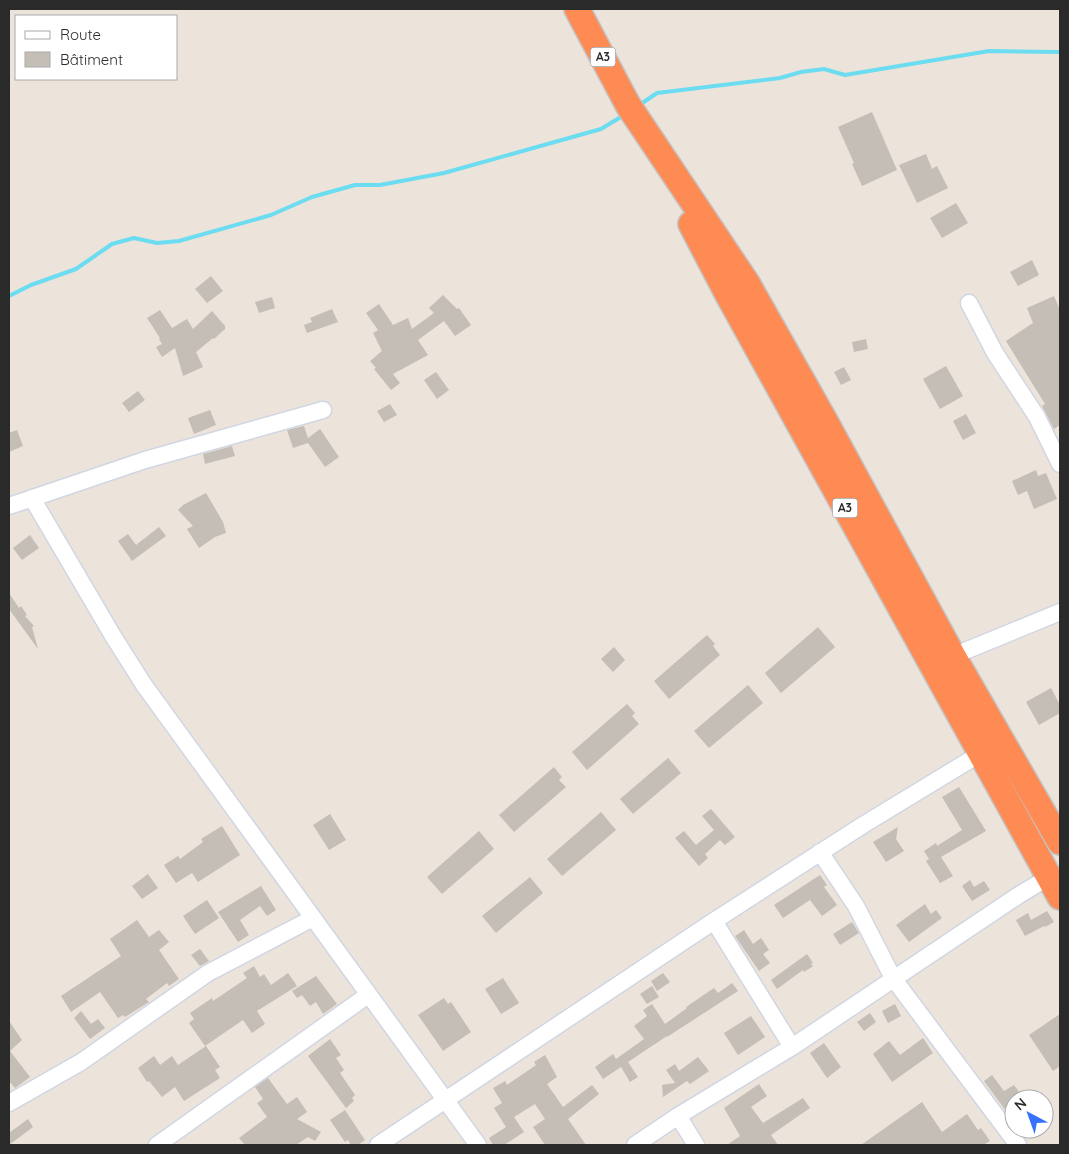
<svg xmlns="http://www.w3.org/2000/svg" width="1069" height="1154" viewBox="0 0 1069 1154" font-family="Quicksand,sans-serif">
	<rect width="100%" height="100%" fill="#ece3db"/>
	<g fill="none" stroke-linecap="round" stroke-linejoin="round">
		<path stroke="#6cdcf1" stroke-width="4" d="M638,106L657,93L780,78L801,72L824,69L845,75L989,51L1060,52
			M9,296L31,285L76,269L112,244L134,238L157,243L179,241L271,215L312,197L355,185H380L444,173L601,129L624,115"/>
	</g>
	<path fill="#c4beb7" d="M872,112L897,170L862,186L852,164L854,163L838,127Z
		M926,154L932,169L937,166L948,188L917,203L899,165Z
		M956,203L968,223L942,238L930,218Z
		M1032,260L1039,275L1018,286L1010,272Z
		M211,276L223,291L207,303L195,289Z
		M443,295L457,309L459,308L471,325L455,336L444,321L418,340L428,355L393,374L400,383L391,390L374,369L376,368L370,361L382,351L373,333L378,330L366,313L379,304L393,325L408,318L412,329L434,313L429,308Z
		M1054,296L1060,310V425L1054,429L1042,406L1045,404L1006,341L1033,323L1027,308Z
		M272,297L275,308L259,313L255,302Z
		M332,309L338,322L307,333L304,325L312,322L310,318Z
		M160,310L172,328L187,319L193,329L212,311L225,326V329L214,339L213,338L196,352L203,367L183,376L175,348L162,357L156,347L162,344L159,339L160,338L147,318Z
		M866,339L868,349L854,352L852,342Z
		M946,366L963,396L940,409L923,379Z
		M844,367L851,380L841,385L834,372Z
		M436,372L449,390L437,399L424,380Z
		M138,391L145,400L129,412L122,403Z
		M390,404L397,415L384,422L377,411Z
		M210,410L216,425L194,434L188,418Z
		M966,414L976,433L963,440L953,421Z
		M304,426L308,438L320,429L339,457L325,467L308,443L293,448L287,430Z
		M17,430L23,446L9,452V433Z
		M232,446L235,456L205,464L203,454Z
		M1036,470L1038,476L1046,473L1057,499L1034,509L1027,491L1018,495L1012,481Z
		M206,493L223,522L226,533L215,537L199,548L187,529L193,526L178,510L183,505Z
		M159,527L166,536L132,561L118,541L128,534L136,545Z
		M30,535L39,548L22,560L13,548Z
		M9,593L19,608L21,606L27,615L25,616L34,626L32,627L38,649L9,609Z
		M818,627L835,647L781,693L765,673Z
		M707,635L715,644L713,646L720,655L669,699L654,681Z
		M614,647L625,660L613,672L601,659Z
		M748,685L763,703L709,748L694,731Z
		M1051,688L1060,705V713L1039,725L1026,702Z
		M627,704L635,713L632,716L639,724L587,770L572,752Z
		M668,758L681,773L633,814L620,799Z
		M554,767L562,777L559,780L566,787L514,832L499,815Z
		M959,787L986,831L941,857L953,876L940,883L926,861L929,859L924,851L936,843L937,846L962,830L942,797Z
		M711,809L735,837L725,845L720,840L705,854L708,858L699,866L675,838L684,831L696,845L714,830L702,816Z
		M601,812L616,830L562,876L547,859Z
		M330,814L346,840L329,850L313,825Z
		M222,826L240,855L198,882L192,873L176,883L164,865L178,856L180,859L203,842L201,839Z
		M898,827L896,839L904,851L886,862L873,842Z
		M479,831L494,849L442,894L427,877Z
		M148,874L158,888L142,899L132,886Z
		M820,875L827,885L824,887L837,905L822,916L810,900L783,918L774,905Z
		M530,877L543,893L496,933L482,916Z
		M970,880L974,887L984,881L990,890L972,901L962,886Z
		M261,886L276,910L267,916L260,906L240,920L249,935L238,942L218,912Z
		M207,900L219,918L195,934L183,916Z
		M925,904L931,914L936,910L942,918L909,942L896,925Z
		M1047,911L1054,922L1045,927L1044,926L1025,936L1016,920L1028,913L1031,920Z
		M137,920L149,937L159,930L169,942L159,950L179,979L169,986L167,983L146,999L149,1002L125,1017L123,1015L118,1018L100,992L71,1012L61,996L121,956L110,939Z
		M852,922L859,933L840,945L833,934Z
		M744,930L753,944L761,938L769,950L763,954L770,963L759,971L735,936Z
		M200,949L209,961L200,966L191,955Z
		M807,954L813,963L811,964L813,966L804,972L803,970L777,989L771,980Z
		M254,966L260,977L264,974L271,985L288,973L297,986L257,1011L265,1024L252,1033L243,1020L205,1046L189,1023L194,1019L190,1013L212,998L213,1001L247,978L243,973Z
		M663,973L670,982L657,991L651,981Z
		M316,976L337,1004L323,1014L316,1002L310,1006L302,995L297,998L292,991Z
		M503,978L519,1003L501,1014L485,989Z
		M732,983L738,991L667,1037V1036L628,1062L638,1077L630,1082L621,1067L603,1079L595,1067L613,1054L616,1059L644,1039L634,1026L647,1016L643,1010L652,1004L665,1024L687,1008L686,1007L714,988L718,993Z
		M652,986L659,997L647,1004L640,994Z
		M444,998L448,1004L451,1002L471,1032L443,1051L418,1015Z
		M895,1004L901,1016L888,1023L882,1011Z
		M81,1011L91,1024L98,1019L105,1028L90,1039L74,1018Z
		M870,1013L876,1022L864,1031L857,1022Z
		M1060,1014V1066L1053,1071L1029,1035Z
		M751,1016L765,1037L738,1055L724,1033Z
		M9,1021L22,1040L10,1051L30,1077L15,1088L9,1081Z
		M923,1038L933,1053L892,1082L873,1054L889,1041L900,1055Z
		M330,1039L341,1055L336,1058L344,1070L340,1073L355,1095L352,1098L354,1101L346,1108L308,1056Z
		M824,1043L841,1067L827,1078L810,1053Z
		M206,1046L220,1067L215,1070L220,1078L184,1101L175,1087L162,1097L149,1081L147,1082L138,1068L154,1056L160,1065L172,1056L178,1065Z
		M545,1055L557,1077L547,1084L563,1107L592,1085L599,1094L568,1119L586,1145H545L533,1127L545,1119L535,1104L514,1117L524,1132L504,1145H493L489,1138L506,1127L494,1108L502,1103L493,1088L505,1081L507,1085L536,1065L534,1062Z
		M698,1057L709,1071L690,1084L687,1081L663,1097L662,1085L675,1083L666,1070L675,1064L679,1071Z
		M992,1075L1004,1091L1014,1085L1024,1099H1014V1106L1006,1111L984,1081Z
		M268,1078L287,1104L297,1097L307,1112L297,1119L321,1132L315,1141L308,1137L296,1145H245L239,1138L267,1117L257,1103L263,1099L255,1087Z
		M759,1084L767,1096L751,1107L763,1123L803,1098L810,1108L771,1135L778,1145H727L740,1136L724,1108Z
		M922,1102L942,1132L967,1114L978,1130L981,1128L990,1141L983,1145H861Z
		M345,1110L365,1140L358,1145H351L348,1140L345,1142L330,1120Z
		M28,1119L33,1127L9,1145V1133Z"/>
	<g fill="none" stroke-linecap="round" stroke-linejoin="round">
		<defs>
			<path id="minor" d="M969,303L995,353L1037,417L1060,464
				M32,498L113,636L144,685L478,1145
				M9,506L145,460L323,410
				M953,656L1060,612
				M820,852L856,906L893,978L1018,1145
				M714,921L792,1047
				M9,1103L81,1062L208,973L313,918
				M678,1116L696,1145
				M157,1145L368,995
				M378,1145L714,921L863,825L988,749
				M635,1145L678,1116L792,1047L1019,895L1049,877"/>
			<path id="highway" d="M577,9L628,105L747,283L825,421L953,656L1060,842
				M691,224L728,295L1060,897"/>
		</defs>
		<use href="#minor" stroke="#d1d6e3" stroke-width="19"/>
		<use href="#highway" stroke="#c3c3c3" stroke-width="28"/>
		<use href="#minor" stroke="#fff" stroke-width="16"/>
		<use href="#highway" stroke="#ff8b54" stroke-width="25"/>
	</g>
	<g text-anchor="middle" stroke-width="4" stroke-linejoin="round" paint-order="stroke">
		<g fill="#fff" stroke="#6a6a6a" stroke-width="1">
			<rect x="590.5" y="47.5" width="25" height="19" rx="4"/>
			<rect x="832.5" y="498.5" width="25" height="19" rx="4"/>
		</g>
		<g font-size="12" font-weight="bold" fill="#2a2a2a">
			<text x="603" y="61">A3</text>
			<text x="845" y="512">A3</text>
		</g>
	</g>
	<rect width="1069" height="1154" fill="none" stroke="#2a2a2a" stroke-width="20"/>
	<rect x="15" y="15" width="162" height="65" fill="#ffffff" stroke="#aaaaaa"/>
	<rect x="25" y="31" width="25" height="8" fill="#ffffff" stroke="#aaaaaa"/>
	<text x="60" y="40" font-size="15" fill="#2a2a2a">Route</text>
	<rect x="25" y="52" width="25" height="15" fill="#c4beb7" stroke="#aaaaaa"/>
	<text x="60" y="65" font-size="15" fill="#2a2a2a">Bâtiment</text>
	<g transform="translate(1029 1114) rotate(319)"><circle r="24" fill="#ffffff" stroke="#aaaaaa"/>
	<path d="M0-4L9 19L0 12L-9 19Z" fill="#3772fd"/>
	<text y="-8" font-size="14" font-weight="bold" text-anchor="middle" fill="#2a2a2a">N</text>
	</g>
</svg>
